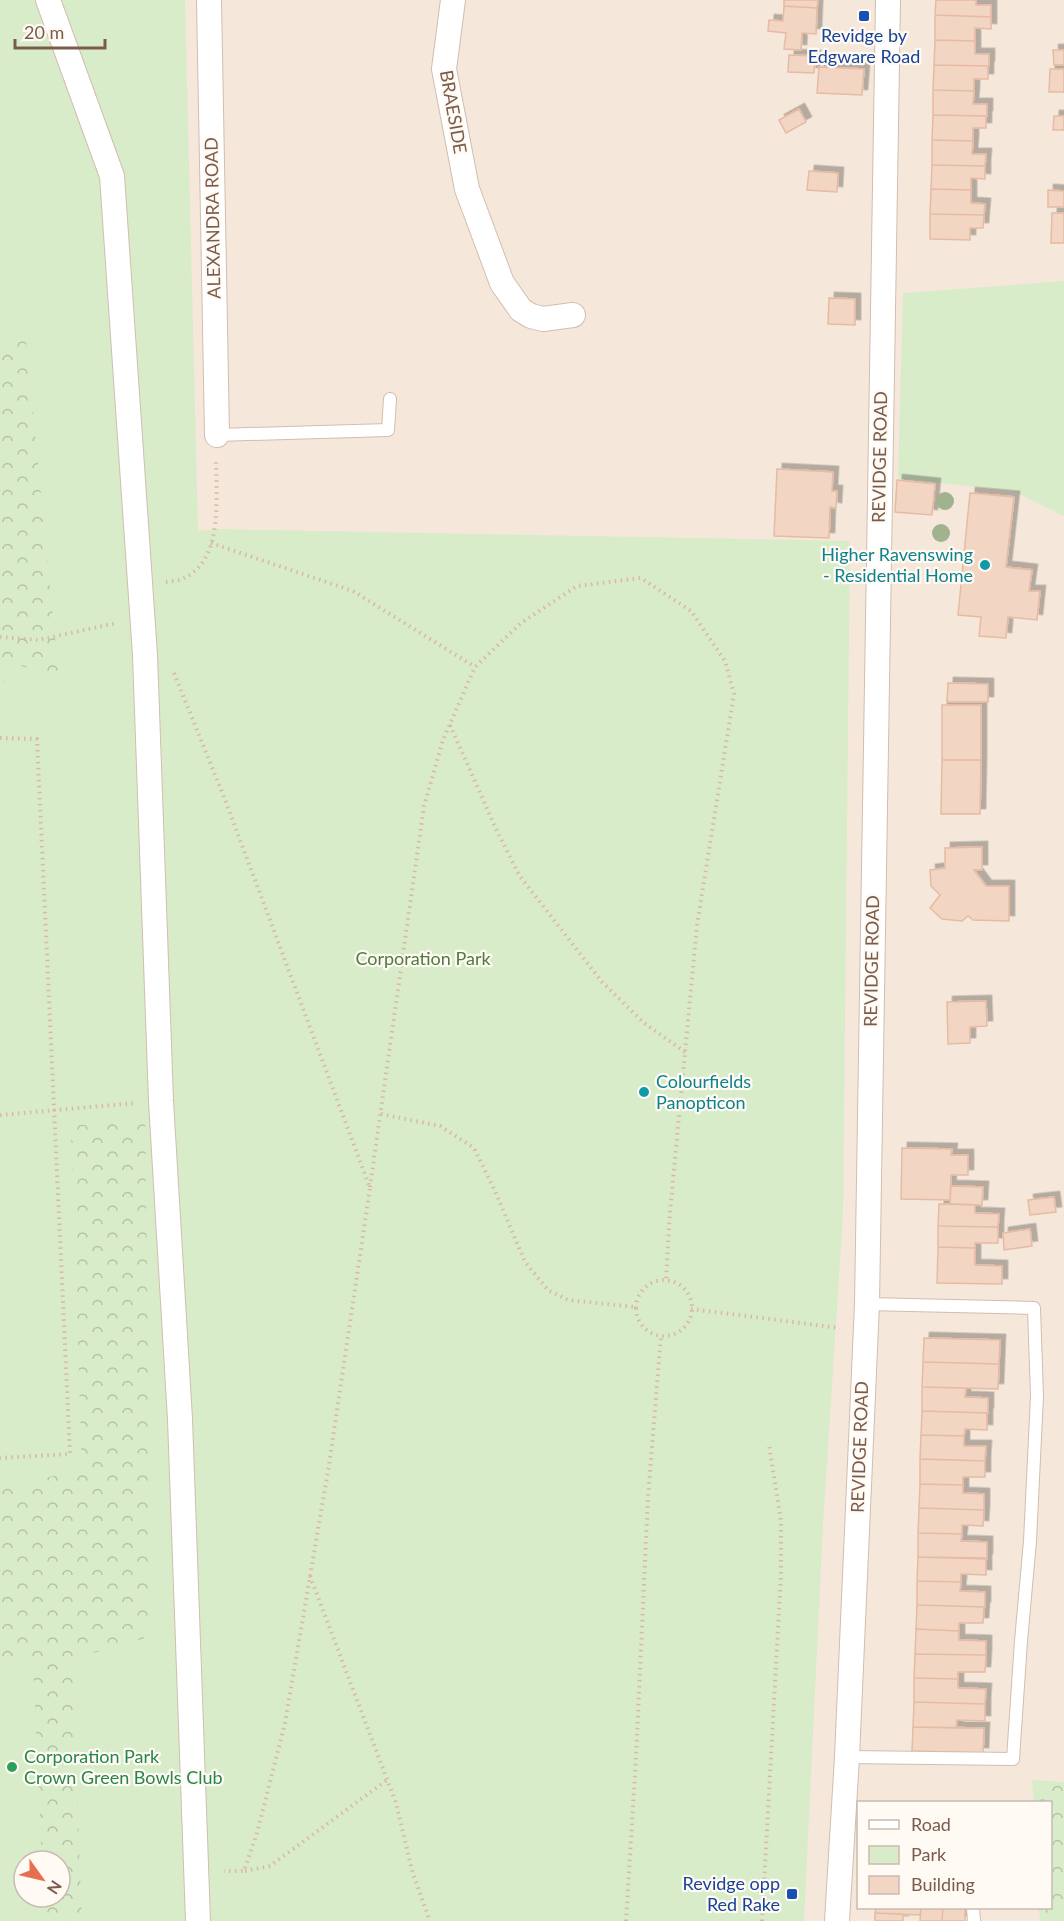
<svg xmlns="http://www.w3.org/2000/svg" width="1064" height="1921" viewBox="0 0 1064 1921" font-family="Lato,sans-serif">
	<defs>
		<pattern id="forest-crowns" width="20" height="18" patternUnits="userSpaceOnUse" patternTransform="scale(1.5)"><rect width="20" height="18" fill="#d8ecc9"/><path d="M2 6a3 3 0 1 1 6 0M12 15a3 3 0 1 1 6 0" fill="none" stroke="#b4c2a5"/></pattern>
		<filter id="shadow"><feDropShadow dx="5.5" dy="-5.5" stdDeviation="0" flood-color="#0004"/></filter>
	</defs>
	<rect width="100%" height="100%" fill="#fdf6ec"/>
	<path fill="#f5e8da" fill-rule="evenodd" d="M0,0H1064V1921H0ZM858,1802H1050V1908H858ZM24,1861H60V1897H24Z"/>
	<path fill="#d8ecc9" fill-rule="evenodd" d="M0,0H185L198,531L215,529L850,541L843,1215L823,1525L804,1921H0ZM24,1861H60V1897H24Z
		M1064,281V516L1013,491L898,478L903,293Z"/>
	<path fill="url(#forest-crowns)" d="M26,341L59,678L15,664L0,686V343Z
		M145,1118L152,1636L72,1659L82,1921H44L43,1897H60V1861H42L33,1663L0,1660V1489L82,1469L71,1126Z
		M1032,1780L1064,1782V1921H1040L1039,1908H1050V1802H1034Z"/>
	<path fill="#f3d5c3" stroke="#e6bba3" stroke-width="1.5" filter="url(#shadow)" d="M784,0H818L817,8L784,6Z
		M936,0H976V5H991V17L935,15Z
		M784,6L817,8L816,34L802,33L801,50L784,49L786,33L768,31L769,20L783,21Z
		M935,15L991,17V29L975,28V41L935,40Z
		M935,40L975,41V54H989V66L934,65Z
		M1053,50H1064V65H1054Z
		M789,55L815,56L814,73L788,72Z
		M934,65L988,66V79H974V91L933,90Z
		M819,67L864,69L862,95L817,93Z
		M1050,69H1064V92H1049Z
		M933,90L974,91L973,104H987V116L933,115Z
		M799,109L806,122L786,133L779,120Z
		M933,115L986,116V128H973V141L932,140Z
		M1054,116H1064V130H1053Z
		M932,140L973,141L972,154H986L985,166L932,165Z
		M932,165L985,166V179L971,178V190L931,189Z
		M809,171L838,173L837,192L807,190Z
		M931,189L971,190V203L985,204L984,215L930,214Z
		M1048,190L1064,191V207H1048Z
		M1052,213H1064V243H1051Z
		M930,214L984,215L983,228H970V240L930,239Z
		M829,298L855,299V325L828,324Z
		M777,469L833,472L832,491H837L836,508L830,507L829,538L774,536Z
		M897,480L935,484L932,515L895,512Z
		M970,493L1014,497L1006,567L1032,570L1029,591H1040L1037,620L1008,617L1006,638L979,636L981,617L958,615Z
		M948,683L988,684V702H947Z
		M942,705H981V760H942Z
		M942,760H981L980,814H941Z
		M982,847V870H974L986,886H1009V921L973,920L968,916L962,921L942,919L930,908L940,895L931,886L930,870L945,868V848Z
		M986,1001L987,1026L970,1027V1043L948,1044L947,1002Z
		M902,1148L952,1149L951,1155H968V1175H951L950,1200L901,1199Z
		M951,1186L983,1187L982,1205L950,1204Z
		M1054,1197L1056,1212L1030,1215L1028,1200Z
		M939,1204L975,1205V1213L999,1214L998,1227L938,1226Z
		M938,1226L998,1227V1243H975V1248L938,1247Z
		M1030,1229L1032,1246L1004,1250L1003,1233Z
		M938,1247L975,1248V1265L1002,1266V1284L937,1283Z
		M924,1338L1000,1340L999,1364L923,1362Z
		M923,1362L999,1364L998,1389L922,1387Z
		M922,1387L966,1388L965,1397L988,1398V1413L922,1411Z
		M922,1411L987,1413V1430L965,1429L964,1436L921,1435Z
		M921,1435L964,1436V1446H986L985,1461L920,1459Z
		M920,1459L985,1461V1477H963V1485L920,1484Z
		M920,1484L963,1485V1493L984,1494V1510L919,1508Z
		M919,1508L984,1510L983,1526L962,1525V1534L918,1533Z
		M918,1533L962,1534L961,1541L987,1542V1559L918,1557Z
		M918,1557L986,1558V1575L961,1574V1582L917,1581Z
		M917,1581L961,1582L960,1591L985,1592V1607L917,1605Z
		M917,1605L984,1607L983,1623H959V1631L916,1629Z
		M916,1629L959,1631V1640L986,1641V1655L915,1654Z
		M915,1654L986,1655L985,1672H958V1679L914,1678Z
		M914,1678L958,1679V1688L986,1689L985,1704L914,1702Z
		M914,1702L985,1704V1721L957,1720L956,1728L913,1727Z
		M913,1727L984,1728L983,1753L912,1751Z
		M876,1908H921L920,1915L875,1913Z
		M921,1908H943L942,1921H920Z
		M943,1908H965V1921H942Z
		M875,1913L903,1914V1921H875Z"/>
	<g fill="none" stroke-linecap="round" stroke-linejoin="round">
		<defs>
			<path id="lane" d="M217,435L388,430L390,399
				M847,1757L1013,1759L1021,1641L1030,1541L1037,1396L1034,1308L867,1304
				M973,1908L974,1921"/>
			<path id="street" d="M48,0L112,176L145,655L161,1101L180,1419L198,1921
				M209,0L217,435
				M453,0L444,69L467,189L502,283L521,310L531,316L543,319L573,315
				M837,1921L847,1757L867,1304L888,0"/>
		</defs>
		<use href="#lane" stroke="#d1beb0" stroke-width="14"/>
		<use href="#street" stroke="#d1beb0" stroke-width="26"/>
		<path stroke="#d9b8a5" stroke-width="4" stroke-dasharray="1.5 4.5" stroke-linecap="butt" d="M211,543L353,591L475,667
			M166,582C172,581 179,581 184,578C224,560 216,495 216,460
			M0,637L38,640L117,623
			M174,673L224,797L370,1188L328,1471L285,1723L257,1833L244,1871H224
			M450,725L496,829L519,875L602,982L644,1023L685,1052
			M0,738L37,739L70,1454L0,1458
			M381,1114L440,1126L474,1148L495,1191L525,1262L548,1290L568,1300L636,1307
			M0,1115L136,1103
			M370,1187L424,806L443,740L475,667L521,623L577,586L641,578L691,611L725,661L734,694L697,925L670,1212L666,1280
			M636 1308a28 28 0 1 1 56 0a28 28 0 1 1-56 0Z
			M691,1309L840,1328
			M310,1576L396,1803L413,1874L430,1921
			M245,1871L270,1866L387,1780
			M626,1921L636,1757L648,1497L661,1335
			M762,1921L781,1574V1521L769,1445"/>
		<use href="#lane" stroke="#fff" stroke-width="12"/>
		<use href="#street" stroke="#fff" stroke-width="24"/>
	</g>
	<g fill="#a0b28e">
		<circle cx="945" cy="501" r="9"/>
		<circle cx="941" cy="533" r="9"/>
	</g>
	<g fill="#1a4fb4" stroke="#fffaf3" stroke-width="2">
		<rect x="858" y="10" width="12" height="12" rx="3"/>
		<rect x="786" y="1888" width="12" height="12" rx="3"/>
	</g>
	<g fill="#0f9aa8" stroke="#fffaf3" stroke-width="2">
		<circle cx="985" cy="565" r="6"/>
		<circle cx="644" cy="1092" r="6"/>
	</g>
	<circle fill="#2e9e5b" stroke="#fffaf3" stroke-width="2" cx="12" cy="1767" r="6"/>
	<g text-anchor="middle" stroke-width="4.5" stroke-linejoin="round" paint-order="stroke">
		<g font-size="18" fill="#164399" stroke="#fffaf3">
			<text x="864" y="42">Revidge by<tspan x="864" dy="21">Edgware Road</tspan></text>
			<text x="780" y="1890" text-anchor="end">Revidge opp<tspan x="780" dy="21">Red Rake</tspan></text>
		</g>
		<g font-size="18" fill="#7a5c4d" stroke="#fffaf3">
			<text transform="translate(453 112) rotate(80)" y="6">BRAESIDE</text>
			<text transform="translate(213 218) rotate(-91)" y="6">ALEXANDRA ROAD</text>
			<text transform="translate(880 457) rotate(-89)" y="6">REVIDGE ROAD</text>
			<text transform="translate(872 961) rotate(-89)" y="6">REVIDGE ROAD</text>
			<text transform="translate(860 1447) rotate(-88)" y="6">REVIDGE ROAD</text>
		</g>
		<g font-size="18" fill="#0d838f" stroke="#fffaf3" text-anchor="end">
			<text x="973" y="561">Higher Ravenswing<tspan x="973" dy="21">- Residential Home</tspan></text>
			<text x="656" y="1088" text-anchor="start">Colourfields<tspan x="656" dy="21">Panopticon</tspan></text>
		</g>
		<g font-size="18" fill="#537a41" stroke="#fffaf3">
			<text x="423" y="965">Corporation Park</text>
		</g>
		<g font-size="18" fill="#27864d" stroke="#fffaf3" text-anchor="start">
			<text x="24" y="1763">Corporation Park<tspan x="24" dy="21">Crown Green Bowls Club</tspan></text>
		</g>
	</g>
	<rect x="857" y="1801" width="195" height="108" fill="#fffaf3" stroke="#cabbb1" stroke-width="1.5"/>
	<rect x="869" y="1820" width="30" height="9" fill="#ffffff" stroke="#cabbb1" stroke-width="1.5"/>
	<text x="911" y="1831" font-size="18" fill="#7a5c4d">Road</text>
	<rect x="869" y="1846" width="30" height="18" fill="#d8ecc9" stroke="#cabbb1" stroke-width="1.5"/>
	<text x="911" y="1861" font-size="18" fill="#7a5c4d">Park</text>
	<rect x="869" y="1876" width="30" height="18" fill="#f3d5c3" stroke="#cabbb1" stroke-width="1.5"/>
	<text x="911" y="1891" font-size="18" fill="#7a5c4d">Building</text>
	<g transform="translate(42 1879) rotate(124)"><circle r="28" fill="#fffaf3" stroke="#cabbb1" stroke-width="1.5"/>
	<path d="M0-4.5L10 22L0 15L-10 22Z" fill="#e76f51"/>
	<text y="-9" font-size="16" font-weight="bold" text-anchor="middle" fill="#7a5c4d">N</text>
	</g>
	<path d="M15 39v9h90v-9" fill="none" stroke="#7a5c4d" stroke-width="3"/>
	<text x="24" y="39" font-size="18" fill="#7a5c4d" stroke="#fffaf3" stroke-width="4.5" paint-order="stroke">20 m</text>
</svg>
